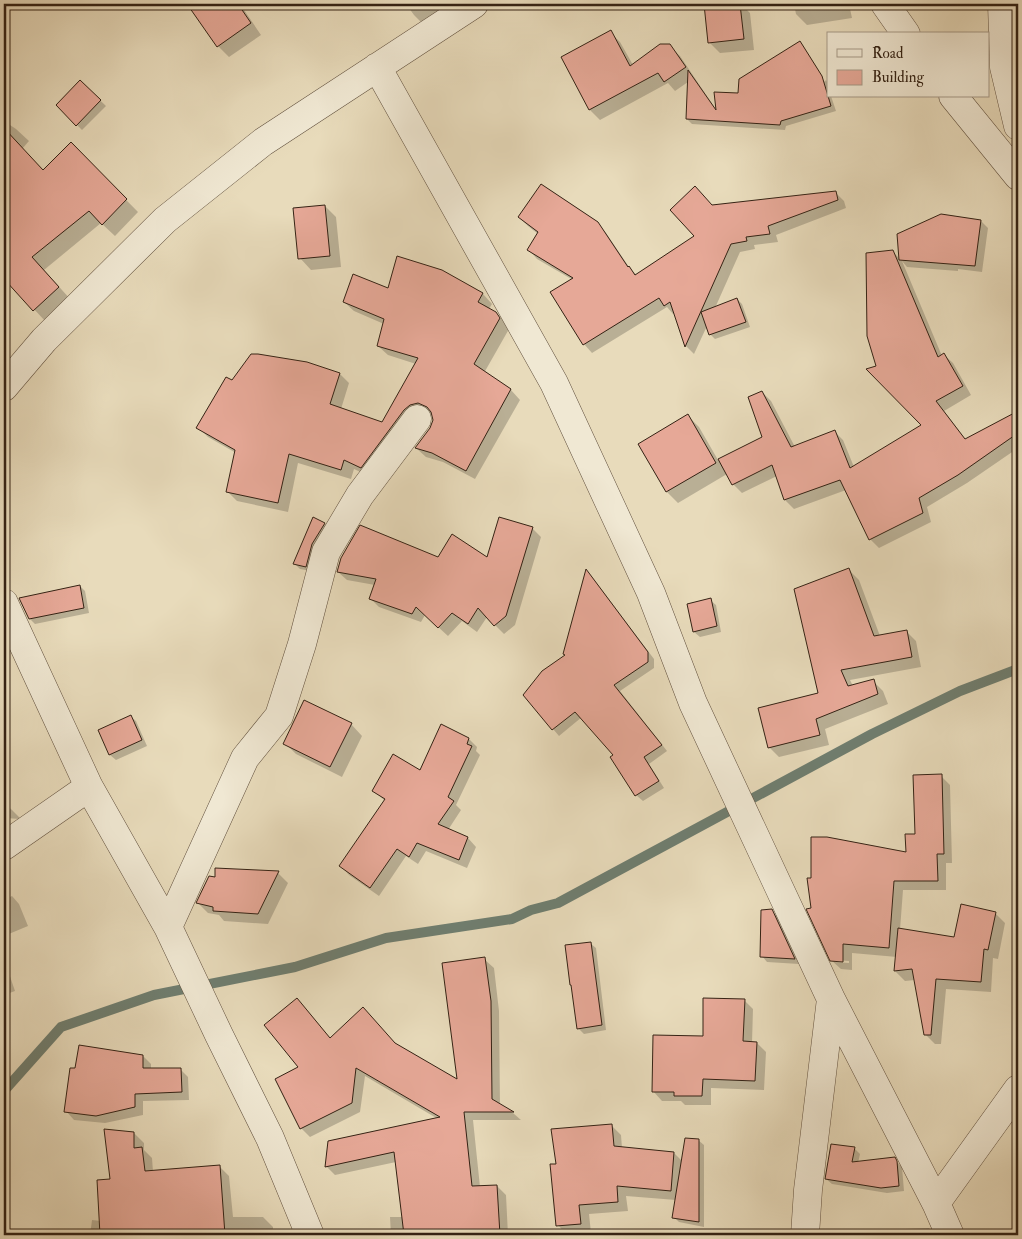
<svg xmlns="http://www.w3.org/2000/svg" width="1022" height="1239" viewBox="0 0 1022 1239" font-family="'IM FELL Double Pica',serif">
	<rect width="100%" height="100%" fill="#e8dbbb"/>
	<filter id="stains"><feTurbulence type="fractalNoise" baseFrequency=".004" numOctaves="4"/><feColorMatrix values="0 0 0 0 .2 0 0 0 0 .09 0 0 0 0 .02 0 0 0 .5 -.17"/></filter>
	<radialGradient id="worn" r=".72"><stop offset=".6" stop-color="#630" stop-opacity="0"/><stop offset="1" stop-color="#630" stop-opacity=".3"/></radialGradient>
	<path fill="#0003" fill-rule="evenodd" d="M204,4H240L261,35L229,57L218,46L194,11Z
		M406,4H444L449,11L425,26L414,15Z
		M722,4H741L750,13L754,50L720,53L709,42L705,6Z
		M794,4H849L852,18L807,25L796,14Z
		M610,32L620,42L633,65L669,46L680,56L717,111L740,95L800,42L804,47H802L824,82L826,80L827,82L828,87V96H831L836,111L786,126L785,130L692,124L687,119L688,82L675,91L668,83L600,120L590,110L562,58Z
		M80,81L106,106L82,130L57,105Z
		M4,121L16,129L29,141L22,149L44,171L71,144L138,212L115,236L101,223L44,270L71,300L46,322L4,277Z
		M835,192L844,201L846,208L776,235L778,242L754,245L755,249L740,252L715,308L737,299L742,304L750,327L715,339L710,334L707,326L694,354L686,346L675,313L673,314L667,307L592,353L584,344L573,280L537,259L529,250L538,234L528,226L519,217L597,223L606,233L631,270L637,275L696,237L712,207Z
		M325,206L336,217L341,267L311,270L300,258Z
		M981,221L988,228L982,272L958,269V271L907,267L902,261L942,356L944,355L953,363L971,395L944,411L966,440L1018,412V448L967,483L927,507L931,522L879,548L870,539L846,490L794,509L785,500L777,476L742,493L733,484L727,474L678,503L667,492L688,416L699,427L718,460L764,438L762,392L771,401L795,447L834,431L843,440L854,467L923,425L878,367L892,251L900,259Z
		M442,271L483,294L492,304L489,309L495,313L506,323L509,329L484,373L511,390L520,400L475,479L443,462L426,457L416,448L431,429L434,420L433,414L429,413L420,414L371,477L354,469L351,479L298,463L288,512L237,501L227,491L236,453L208,437L198,427L232,382L340,374L349,383L341,409L383,424L416,364L388,355L378,346L384,324L354,311L344,302L388,289Z
		M313,519L325,524L330,529L311,571L300,569L295,564Z
		M532,528L541,537L515,625L504,634L487,617L477,632L462,621L448,636L425,615L421,622L379,607L370,598L375,585L347,580L338,572L439,558L488,559Z
		M849,570L859,580L880,636L906,631L916,641L921,667L850,680L853,686L873,681L883,691L888,704L825,729L829,745L779,757L769,747L819,694Z
		M586,571L592,577L654,659V668L620,691L667,751L649,764L664,788L643,801L636,795L615,755L582,717L559,736L524,695L566,655Z
		M80,586L85,591L89,613L35,624L30,619Z
		M710,600L716,605L721,632L700,637L694,632L689,605Z
		M130,716L136,721L147,746L116,760L110,755L100,730Z
		M351,724L362,736L342,777L296,754L285,743Z
		M469,739L477,747L476,751L480,755L456,805L461,810L448,830L468,838L476,847L467,868L426,851L418,864L406,856L379,896L349,875L341,866L385,801L374,791L420,772Z
		M941,776L950,785L952,863H946V890H903L900,930L955,938L995,913L1005,923L998,959L993,958L991,992L946,989L941,1044H935L925,1034L915,980L905,981L895,971L897,957L852,953V970L841,969L831,960L907,854ZM835,960L849,961V963L835,962Z
		M4,803L12,810L21,819L4,818Z
		M217,869L278,873L288,883L268,924L224,921L219,915L208,913L198,903L216,879Z
		M12,896L19,904L28,926L4,936V900Z
		M771,911L777,916L799,964L767,962L762,956Z
		M590,943L596,948L606,1030L584,1034L578,1028Z
		M4,959L15,991L4,995Z
		M484,959L494,968L499,1011L500,1105L513,1113L521,1120H473L480,1187L497,1186L506,1195L508,1235H391L390,1217H403L396,1162L335,1175L326,1166L438,1119L365,1076L360,1112L310,1137L301,1128L300,1067L297,999L306,1009L331,1039L396,1045L459,1081Z
		M744,1000L753,1009L752,1043H757L766,1052L764,1090L711,1088V1105H685L681,1101H662L653,1091L704,1037Z
		M143,1056L151,1064V1069H180L188,1077L189,1100L143,1101V1115L105,1123L74,1120L66,1111Z
		M611,1125L621,1135L622,1148L674,1153L682,1161L698,1140L704,1145V1227L679,1222L674,1217L676,1200L626,1196L628,1211L589,1214L591,1233L567,1235L558,1225L557,1165Z
		M134,1133L144,1143V1150L152,1158L153,1172L219,1166L229,1176L233,1217H263L273,1227V1235H90L92,1220L101,1221L111,1180Z
		M854,1148L860,1154L858,1163L894,1159L902,1167L904,1191L887,1193L832,1184L826,1179Z
		M929,1228L935,1235H908L905,1229Z"/>
	<g fill="none" stroke-linecap="round" stroke-linejoin="round">
		<path stroke="#6f7e70" stroke-width="10" d="M4,1091L61,1027L154,995L295,967L386,938L512,919L531,910L558,903L872,734L960,691L1018,669"/>
	</g>
	<path fill="#e6a897" stroke="#342214" d="M187,4H238L251,23L217,47Z
		M704,4H740L744,39L708,43Z
		M611,30L630,66L660,44H670L686,67L664,82L658,73L589,110L561,57Z
		M800,41L822,76L831,106L781,121L780,125L686,119L688,70L716,110L714,92L738,93L739,79Z
		M80,80L101,100L76,126L56,105Z
		M4,128L43,170L71,142L127,199L102,225L89,211L32,257L59,287L33,311L5,280L4,281Z
		M541,184L598,222L628,267L629,266L635,275L694,236L670,210L695,186L712,205L836,191L838,200L768,226L770,234L746,237L747,241L731,244L685,347L670,302L664,306L659,298L583,345L550,292L573,278L527,250L538,232L518,217Z
		M325,205L330,256L298,259L293,208Z
		M941,214L981,220L975,266L899,260L897,234Z
		M893,250L938,357L944,353L963,386L936,401L965,439L1018,411V433L958,475L919,498L923,513L869,540L840,480L784,500L772,465L732,485L718,459L762,437L748,397L762,391L791,447L835,430L850,468L921,425L866,369L876,366L867,336L866,253Z
		M397,256L442,270L483,293L478,302L496,312L500,318L474,364L511,389L466,471L432,453L415,448L430,428L433,420L431,412L427,407L418,403L410,405L404,410L361,468L344,460L341,470L289,454L278,503L226,492L235,450L196,428L226,377L232,380L251,354H258L307,362L340,373L330,404L382,422L418,358L377,346L384,319L343,302L353,274L388,288Z
		M737,298L746,322L709,335L701,312Z
		M688,414L716,463L666,492L638,444Z
		M313,517L325,523L312,544L306,567L293,564Z
		M499,517L533,527L506,616L494,626L478,608L468,624L452,613L438,628L416,607L412,614L369,599L376,579L337,572L341,558L360,525L438,557L452,534L487,557Z
		M849,568L874,636L907,630L912,657L841,670L848,686L874,679L878,694L816,719L820,735L768,748L758,708L818,693L794,589Z
		M586,569L648,652V662L614,685L662,745L644,757L659,781L635,796L610,757L613,755L575,712L552,730L523,695L542,671L565,655L563,654Z
		M80,585L84,608L29,619L19,598Z
		M711,598L717,626L693,632L687,604Z
		M304,700L352,723L330,767L283,744Z
		M131,715L142,740L109,755L98,730Z
		M441,724L469,738L467,744L472,746L448,797L454,801L438,824L468,837L459,860L417,843L409,857L397,849L370,888L339,866L385,799L372,791L393,754L420,770Z
		M942,774L944,854H937L938,881H894L889,948L843,944V962L830,961L806,909L811,908L807,878H811V837H827L906,852L905,834H915L913,775Z
		M215,868L279,871L258,914L213,911V907L196,903L209,876L215,877Z
		M961,904L996,912L988,950L984,949L981,982L936,979L931,1035H924L912,969L894,971L898,928L954,937Z
		M772,909L795,959L760,957L761,910Z
		M591,942L602,1025L577,1029L571,985H570L565,945Z
		M485,957L491,1001L492,1099L514,1112H464L472,1186L497,1185L500,1235H404L394,1152L325,1167L328,1141L440,1117L356,1068L352,1103L300,1129L275,1079L298,1067L264,1025L297,998L330,1038L363,1007L395,1043L457,1079L442,963Z
		M703,998L745,999L743,1041L757,1042L755,1081L703,1079L702,1096H674V1092H652L653,1035L703,1036Z
		M79,1045L143,1055V1068H181L182,1092L135,1094V1107L96,1116L64,1112L70,1068H75Z
		M612,1124L614,1146L674,1152L671,1191L617,1186L618,1202L579,1205L581,1224L556,1226L550,1164H556L551,1129Z
		M104,1129L134,1132V1148L142,1147L145,1171L220,1165L225,1235H100L97,1180L110,1179Z
		M685,1138L699,1139V1222L672,1218Z
		M831,1144L855,1147L852,1162L895,1157L897,1161L899,1186L881,1188L825,1179Z"/>
	<g fill="none" stroke-linecap="round" stroke-linejoin="round">
		<defs>
			<path id="minor" d="M885,4L906,34
				M1002,4L1004,67L1018,126
				M377,67L554,383L651,593L693,703L831,999L936,1203L950,1235
				M953,96L1018,176
				M4,387L44,340L165,220L263,142L474,4
				M4,603L89,787L168,927L219,1035L270,1138L310,1235
				M4,846L89,787
				M168,927L245,758L279,716L302,644L326,552L360,495L417,419
				M936,1203L1018,1089
				M805,1235L808,1190L831,999"/>
		</defs>
		<use href="#minor" stroke="#61503e" stroke-width="29"/>
		<use href="#minor" stroke="#f0e8d3" stroke-width="28"/>
	</g>
	<rect width="1022" height="1239" fill="none" stroke="#e8dbbb" stroke-width="20"/>
	<rect x="5" y="5" width="1012" height="1229" fill="none" stroke="#342214" stroke-width="2.5"/>
	<rect x="10" y="10" width="1002" height="1219" fill="none" stroke="#342214"/>
	<rect x="827" y="32" width="162" height="65" fill="#f0e8d3" stroke="#a59987"/>
	<rect x="837" y="49" width="25" height="8" fill="#f0e8d3" stroke="#a59987"/>
	<text x="872" y="58" font-size="15" fill="#342214">Road</text>
	<rect x="837" y="70" width="25" height="15" fill="#e6a897" stroke="#a59987"/>
	<text x="872" y="82" font-size="15" fill="#342214">Building</text>
	<rect width="100%" height="100%" filter="url(#stains)"/>
	<rect width="100%" height="100%" fill="url(#worn)"/>
</svg>
